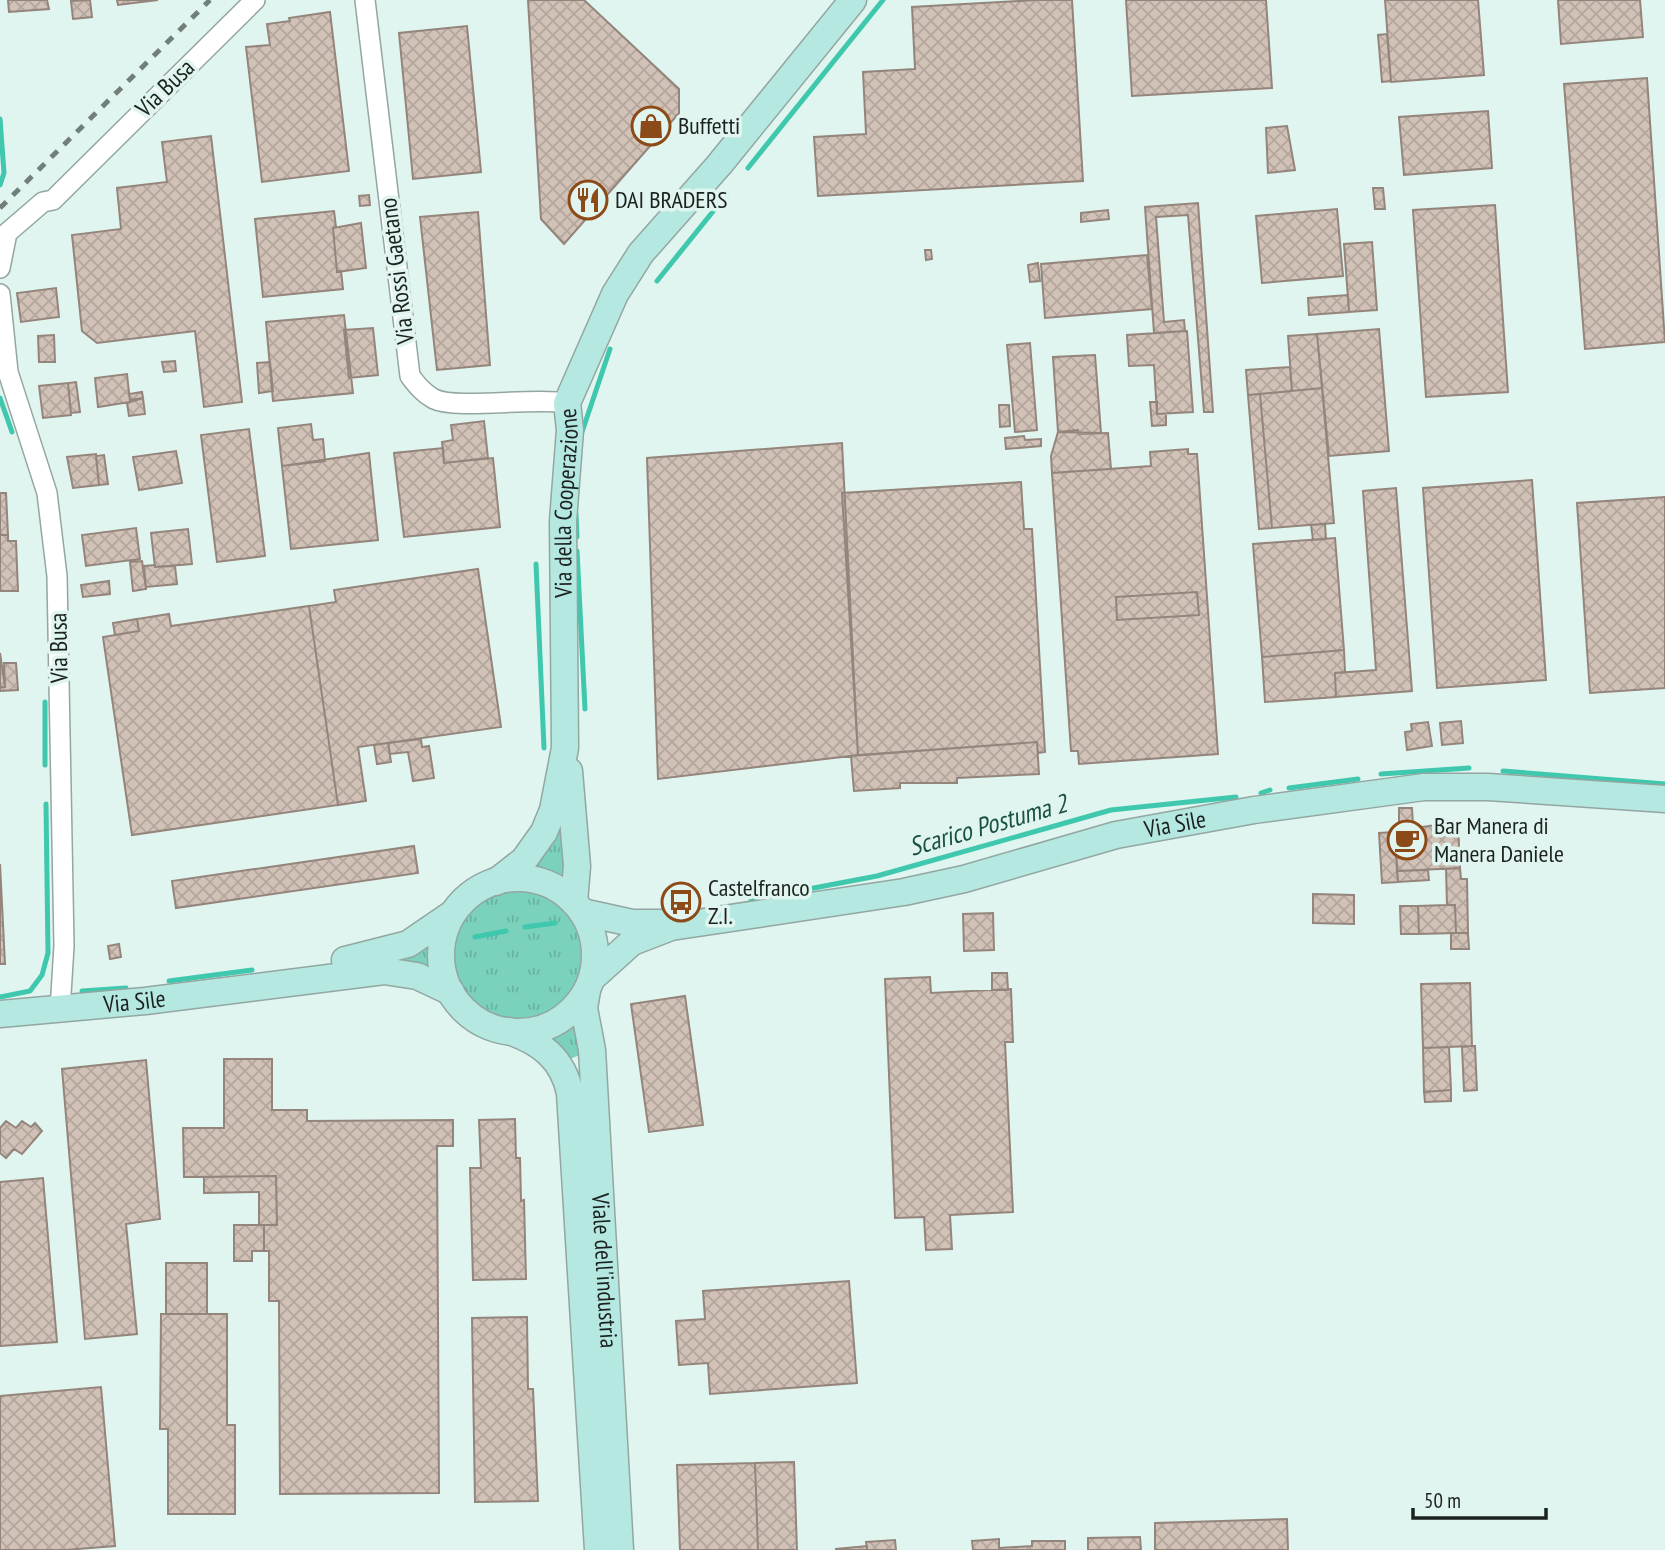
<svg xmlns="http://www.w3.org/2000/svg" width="1665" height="1550" viewBox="0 0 1665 1550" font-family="'PT Sans Narrow',sans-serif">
	<defs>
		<pattern id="grass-tufts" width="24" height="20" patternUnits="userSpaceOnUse" patternTransform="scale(1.75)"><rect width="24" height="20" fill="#7ad1bc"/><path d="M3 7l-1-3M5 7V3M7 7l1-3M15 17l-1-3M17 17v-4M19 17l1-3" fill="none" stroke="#69b3a1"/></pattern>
		<pattern id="building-cross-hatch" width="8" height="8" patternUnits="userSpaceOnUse" patternTransform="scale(1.75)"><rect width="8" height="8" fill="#d1c1b7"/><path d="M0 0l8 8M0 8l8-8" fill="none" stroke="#b3a69d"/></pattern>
	</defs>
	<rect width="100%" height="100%" fill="#e0f5ef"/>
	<path fill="url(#grass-tufts)" d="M559,805L569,885L548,873L532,869Z
		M453 955a64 64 0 1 1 128 0a64 64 0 1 1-128 0Z
		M432,936L433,977L368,967Z
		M576,1019L580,1055L567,1060L545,1037Z"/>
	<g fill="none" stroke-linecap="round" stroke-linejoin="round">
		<path stroke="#3fc8ad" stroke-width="5" d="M0,119L4,173L0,185
			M748,168L883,0
			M657,281L727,194
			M0,398L12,432
			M582,432L610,349
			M576,514L577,537
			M577,551L585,709
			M536,564L544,748
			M45,702V765
			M1503,771L1665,784
			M1381,774L1469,768
			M1289,788L1358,779
			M1261,793L1270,790
			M751,900L877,876L1111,810L1236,797
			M525,927L555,923
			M475,937L506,931
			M169,981L252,970
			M82,991L126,988
			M0,997L30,991L42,975L48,953L46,804"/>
	</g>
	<path fill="url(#building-cross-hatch)" stroke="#94857c" stroke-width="2" d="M8,0H47L49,9L9,12Z
		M90,0L92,17L73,19L71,1Z
		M117,0H158L118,5Z
		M528,0H584L679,89V113L564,244L541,219Z
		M1036,0H1072L1083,181L818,196L814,137L866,134L863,72L915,69L912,7Z
		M1126,0H1266L1272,88L1132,96Z
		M1385,0H1478L1484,75L1391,82Z
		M1558,0H1640L1643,37L1561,44Z
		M330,12L349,171L262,182L246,47L270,45L267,24L290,21L289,18Z
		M467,26L481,172L413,179L399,33Z
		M1387,34L1391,81L1382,82L1378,35Z
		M1647,78L1665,342L1585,349L1564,84Z
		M1488,111L1492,168L1404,175L1399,117Z
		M1287,126L1295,170L1268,173L1266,128Z
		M211,136L242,402L204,407L195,331L97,343L82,331L72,235L121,229L117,188L167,182L162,142Z
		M1373,188H1383L1385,209H1375Z
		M369,195L370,205L360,206L359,196Z
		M1198,203L1213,412H1204L1188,215L1156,217L1164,322L1184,320L1185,331L1154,333L1145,207Z
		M1495,205L1508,392L1426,397L1413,210Z
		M1337,209L1343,276L1262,283L1256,216Z
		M1108,210L1109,219L1081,222V213Z
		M334,211L336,227L333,228L337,272L341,271L343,289L263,297L255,219Z
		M478,212L490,365L437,370L420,217Z
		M361,223L366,268L337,272L333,228Z
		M1372,242L1377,310L1349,312L1344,244Z
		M925,250H931L932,259L926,260Z
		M1147,255L1152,309L1045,318L1041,264Z
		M1038,263L1040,281L1030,282L1028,265Z
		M56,288L59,317L21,322L17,293Z
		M1348,295L1349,312L1309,315L1308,298Z
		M344,315L353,393L273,401L266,322Z
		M373,328L378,375L349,378L344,330Z
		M1379,329L1389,451L1329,456L1317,334Z
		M1187,331L1193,412L1157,414L1154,365L1129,366L1127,335Z
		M1317,334L1322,388L1292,391L1288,336Z
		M54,335L55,362H39L38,336Z
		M1030,343L1037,430L1015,432L1007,345Z
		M1095,355L1101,433L1058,432L1053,357Z
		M175,361L176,371L164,372L162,362Z
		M270,362L273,391L259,393L257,363Z
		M1290,367L1292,391L1248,395L1246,370Z
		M127,374L130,402L98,407L95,378Z
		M76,382L80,412L71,413L68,383Z
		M68,383L71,415L43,418L39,386Z
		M1322,388L1334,523L1272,528L1260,394Z
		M142,392L143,398L130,400L129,394Z
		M1260,394L1272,528L1259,529L1248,395Z
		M143,398L145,414L129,416L127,403Z
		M1150,402H1157V414H1166V425L1152,426Z
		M999,405H1009L1010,426L1000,427Z
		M484,421L488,458L444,463L442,442L453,440L451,425Z
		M311,424L313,440L323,439L325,461L282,466L278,428Z
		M249,429L265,556L217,562L201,435Z
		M1078,430L1079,434L1108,433L1111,469L1052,473L1051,456L1058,432Z
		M1024,436L1025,440L1041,439V446L1006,449L1005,438Z
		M842,443L858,755L658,779L647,458Z
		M443,448L444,463L493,458L500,527L404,537L394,453Z
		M1188,449V454H1197L1218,754L1079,764L1078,751H1071L1052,473L1151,466L1150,452Z
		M176,451L182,483L139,490L133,457Z
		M369,453L378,540L291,549L282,466Z
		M96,454L99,485L73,488L67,457Z
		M104,455L108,484L99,485L96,456Z
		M1532,480L1546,680L1437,688L1423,488Z
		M1021,482L1024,529H1032L1045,752L1038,753L1037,742L858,755L842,493Z
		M1396,488L1412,691L1336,697L1335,673L1376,670L1363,491Z
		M0,493H6L8,535H0Z
		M1665,497V688L1590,693L1577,503Z
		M1325,524L1326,539L1313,540L1311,525Z
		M136,528L140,559L86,566L82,535Z
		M188,529L192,564L155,567L151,533Z
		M0,535H8V541H16L18,591H0Z
		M1335,538L1344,650L1262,657L1253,544Z
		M142,561L146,589L133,591L130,562Z
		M155,565V567L175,566L177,584L146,587L144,566Z
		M478,569L501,727L358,747L366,801L338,805L309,606L336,602L334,590Z
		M109,581L110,594L83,597L81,585Z
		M1197,592L1199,615L1117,620L1116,597Z
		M309,606L338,805L132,835L103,637L139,631L137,619L169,614L171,626Z
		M137,619L139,631L115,635L113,623Z
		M1344,650L1345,672L1335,673L1336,697L1265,702L1262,657Z
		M0,653L5,687H0Z
		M4,663H16L18,690L0,691V687H5Z
		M1461,721L1463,743L1442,745L1440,723Z
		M1428,722L1432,746L1407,750L1405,732L1412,731L1411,724Z
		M421,739L422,747L429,746L434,778L413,781L408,752L390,754L388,743Z
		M1037,742L1039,774L957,778V783H900V788L854,791L851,756Z
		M388,743L391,762L377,764L374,745Z
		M1399,808H1412L1413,825L1399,826Z
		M1458,822L1460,868L1397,871L1395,832H1414V828Z
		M1395,832L1398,882L1382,883L1379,833Z
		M414,846L418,873L176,908L172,881Z
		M0,864L5,964H0Z
		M1460,868L1461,879H1467L1468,933H1456L1455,905H1447L1446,869Z
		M1428,870L1429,880L1398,882L1397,871Z
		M1313,894L1354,895V924L1313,923Z
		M1447,905H1455L1456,933L1419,934L1418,906Z
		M1400,906H1418L1419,934H1401Z
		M993,913L994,950L964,951L963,914Z
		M1451,933H1468L1469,949H1451Z
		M119,944L121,957L110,959L108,946Z
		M992,973H1007L1008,990H992Z
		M930,977L931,993L1011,989L1013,1042H1005L1013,1212L950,1215L952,1249L926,1250L924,1217L895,1218L885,979Z
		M1470,983L1472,1046L1423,1048L1421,984Z
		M685,996L703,1125L649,1132L631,1004Z
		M1472,1046H1475L1477,1090L1464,1091L1462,1047Z
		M1449,1047L1451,1090L1424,1092L1423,1048Z
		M224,1059H272V1110H307V1121L453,1120V1146H437L439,1493L280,1494L279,1301H269V1251H264V1225H277L276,1176L184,1177L183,1128H224Z
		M146,1060L160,1219L126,1224L137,1334L85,1339L62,1069Z
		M1451,1090V1101L1425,1102L1424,1092Z
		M515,1119L516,1158H520L521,1201L524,1200L526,1279L473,1280L470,1168H481L479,1120Z
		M6,1121L16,1128L22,1121L31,1127L35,1123L42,1131L22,1154L14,1149L6,1158L0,1153V1128Z
		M276,1176L277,1225H259V1192L204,1193V1177Z
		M43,1178L57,1342L0,1346V1182Z
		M234,1225H264V1251H252V1261H234Z
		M166,1263H207V1314H166Z
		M849,1281L857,1383L710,1394L708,1363L679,1365L676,1321L705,1319L703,1291Z
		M161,1314H227V1425H235V1514H168V1429H160Z
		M527,1317L528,1389H533L538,1501L475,1502L472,1318Z
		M101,1387L115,1546L65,1550H0V1396Z
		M794,1462L797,1550H758L755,1463Z
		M755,1463L758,1550H680L677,1465Z
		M1287,1519L1288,1550H1155V1523Z
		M1140,1537L1141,1550H1088V1538Z
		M999,1539V1548L1032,1546V1541H1065V1550H973L972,1541Z
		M895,1540L896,1550H867L866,1542Z
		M867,1546V1550H836V1549Z"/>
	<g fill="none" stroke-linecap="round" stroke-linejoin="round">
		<defs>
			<path id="street" d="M365,0L410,376C417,385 423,393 434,399C457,410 533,397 567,403
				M0,268L7,233L43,202L53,200L255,0
				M0,294L8,372L47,493L57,576L64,946L60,1010"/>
			<g id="secondary">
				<path d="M569,771L577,866L574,902"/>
				<circle cx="518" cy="955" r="77"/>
				<path id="s1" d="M496,882L524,860L544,832L553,810L565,748L563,521L570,430L567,403L615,294L641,253L719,165L853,0"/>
				<path d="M582,912L632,923H663"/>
				<path d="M345,960L408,944L452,914"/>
				<path id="s2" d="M592,978L632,942L671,927L904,892L964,879L1116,835L1254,810L1424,787H1488L1665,799"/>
				<path id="s3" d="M587,990L584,1008L592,1050L620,1550"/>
				<path id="s4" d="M0,1014L145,1001L384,971L417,976L451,992"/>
				<path d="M509,1031C541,1042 563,1059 570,1093L598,1550"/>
			</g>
		</defs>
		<use href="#street" stroke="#93a6a1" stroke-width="22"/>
		<use href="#secondary" stroke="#93a6a1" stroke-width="29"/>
		<use href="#street" stroke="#fff" stroke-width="19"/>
		<use href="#secondary" stroke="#b5e8e0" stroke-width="26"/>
		<path stroke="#717e7a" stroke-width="5" stroke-dasharray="9 9" stroke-linecap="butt" d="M0,208L210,0"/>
	</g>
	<defs>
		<symbol id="shop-ring" viewBox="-11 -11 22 22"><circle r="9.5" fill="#e0f5ef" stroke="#8d4a19" stroke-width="1.5"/><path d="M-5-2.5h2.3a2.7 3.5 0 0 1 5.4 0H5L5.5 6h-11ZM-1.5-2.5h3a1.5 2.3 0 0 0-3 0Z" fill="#8d4a19"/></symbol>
		<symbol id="restaurant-ring" viewBox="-11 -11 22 22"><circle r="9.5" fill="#e0f5ef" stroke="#8d4a19" stroke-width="1.5"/><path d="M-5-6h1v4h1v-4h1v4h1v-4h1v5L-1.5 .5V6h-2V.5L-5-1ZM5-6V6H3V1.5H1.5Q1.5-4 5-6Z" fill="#8d4a19"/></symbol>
		<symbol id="cafe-ring" viewBox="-11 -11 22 22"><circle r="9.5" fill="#e0f5ef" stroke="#8d4a19" stroke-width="1.5"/><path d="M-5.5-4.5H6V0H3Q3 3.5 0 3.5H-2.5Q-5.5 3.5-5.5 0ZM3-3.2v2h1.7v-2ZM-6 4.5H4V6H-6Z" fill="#8d4a19"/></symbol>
		<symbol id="bus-ring" viewBox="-11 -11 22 22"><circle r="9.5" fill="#e0f5ef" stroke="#8d4a19" stroke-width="1.5"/><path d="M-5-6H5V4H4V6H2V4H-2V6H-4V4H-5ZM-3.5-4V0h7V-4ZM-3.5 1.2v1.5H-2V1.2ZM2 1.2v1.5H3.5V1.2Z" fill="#8d4a19"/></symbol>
	</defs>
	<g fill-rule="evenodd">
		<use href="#shop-ring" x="629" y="104" width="44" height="44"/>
		<use href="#restaurant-ring" x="566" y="178" width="44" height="44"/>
		<use href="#cafe-ring" x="1385" y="818" width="44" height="44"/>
		<use href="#bus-ring" x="659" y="880" width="44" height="44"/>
	</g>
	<g text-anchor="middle" stroke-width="7" stroke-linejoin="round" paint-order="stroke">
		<g font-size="24" fill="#1b2220" stroke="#e0f5ef">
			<text transform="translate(165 88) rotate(-44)" y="8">Via Busa</text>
			<text transform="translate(397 271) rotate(-97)" y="8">Via Rossi Gaetano</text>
			<text dy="8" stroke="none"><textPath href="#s1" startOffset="402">Via della Cooperazione</textPath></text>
			<text transform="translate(59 648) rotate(-91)" y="8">Via Busa</text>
			<text dy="8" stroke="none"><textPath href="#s2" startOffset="611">Via Sile</textPath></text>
			<text dy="8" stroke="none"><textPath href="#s4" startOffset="135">Via Sile</textPath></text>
			<text dy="8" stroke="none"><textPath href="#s3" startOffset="282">Viale dell'industria</textPath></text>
		</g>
		<g font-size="24" fill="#1b2220" stroke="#e0f5ef" text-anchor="start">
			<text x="678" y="134">Buffetti</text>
			<text x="615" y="208">DAI BRADERS</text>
			<text x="1434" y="834">Bar Manera di<tspan x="1434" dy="28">Manera Daniele</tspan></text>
			<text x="708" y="896">Castelfranco<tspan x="708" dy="28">Z.I.</tspan></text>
		</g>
		<g font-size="26" font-style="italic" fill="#195145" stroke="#e0f5ef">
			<text transform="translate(988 825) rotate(-16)" y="9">Scarico Postuma 2</text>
		</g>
	</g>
	<path d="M1413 1508v10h133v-10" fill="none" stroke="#1b2220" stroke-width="3.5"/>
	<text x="1424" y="1508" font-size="21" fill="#1b2220" stroke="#e0f5ef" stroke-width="5" paint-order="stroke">50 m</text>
</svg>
